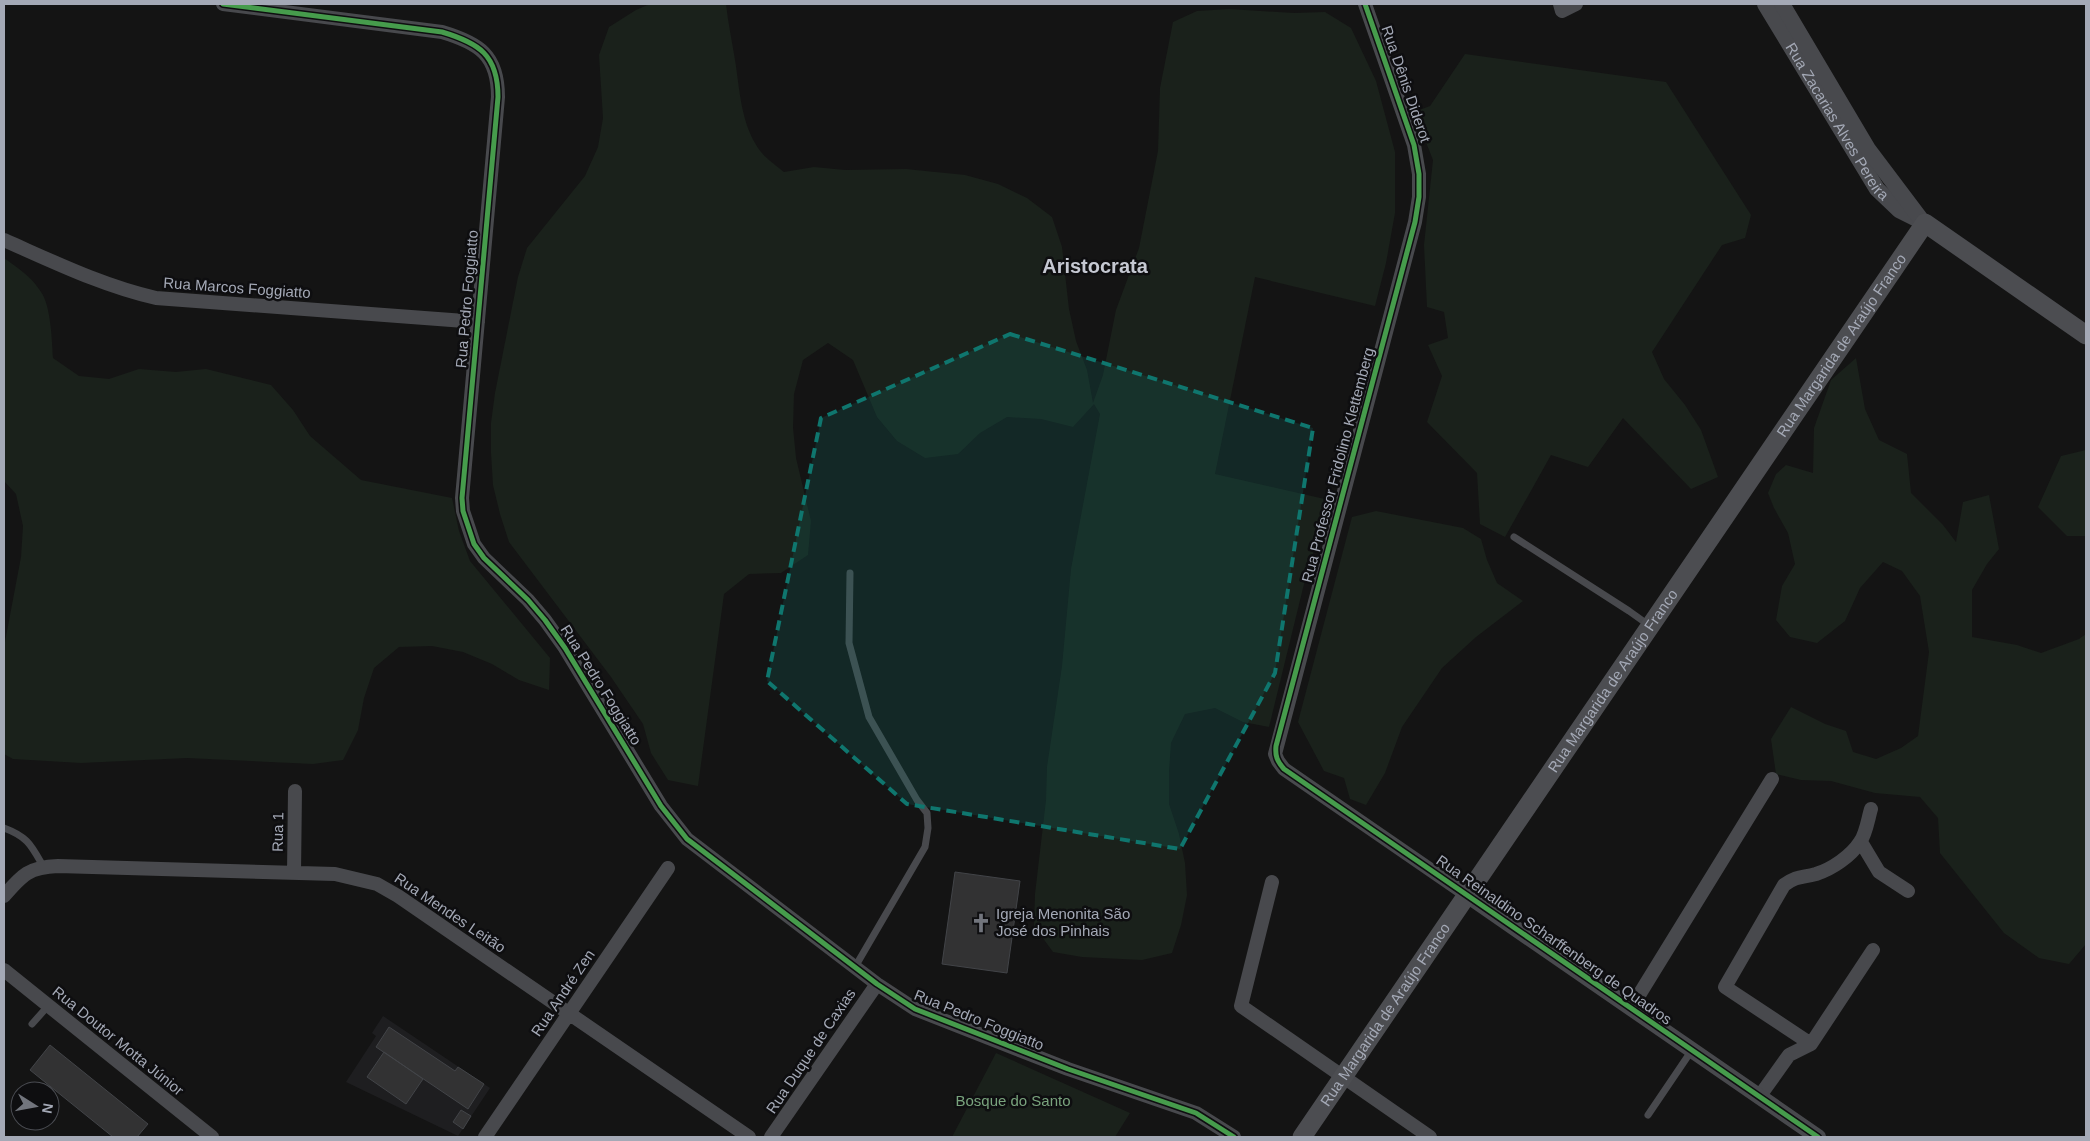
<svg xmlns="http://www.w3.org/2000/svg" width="2090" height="1141" viewBox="0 0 2090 1141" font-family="Arial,sans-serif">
	<rect width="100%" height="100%" fill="#141414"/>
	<path fill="#1e1e20" d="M383,1016L490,1088L458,1136L346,1082L376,1036L372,1033Z"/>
	<path fill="#1a211b" d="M650,4H726C728,23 732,41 735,60C740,91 741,126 761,152C767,159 777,166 784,172L814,167L845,170L906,169L935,172L965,175L998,184L1027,198L1052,217L1062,247L1069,309L1076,341L1087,370L1093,403L1103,375L1116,310L1139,248L1158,151L1160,88L1173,22L1197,11L1229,9L1294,13L1325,12L1351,28L1376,81L1395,152V213L1386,263L1375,306L1255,277L1215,474L1329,500L1304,584L1269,727L1243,722L1215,708L1185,714L1171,743L1169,772V804L1179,834L1185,863L1187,895L1181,925L1172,953L1142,960L1082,957L1053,952L1034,926L1035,894L1046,800L1047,767L1062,666L1071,569L1100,414L1094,404L1073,427L1041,419L1007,417L980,433L958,454L925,458L897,441L877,417L853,360L828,343L803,360L794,394L793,428L796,458L811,521L808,555L781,573L749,574L724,594L698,786L668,780L651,753L643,724L611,677L509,542L500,514L493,485L491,453V423L495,393L518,277L527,248L585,176L598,147L603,118L599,55L609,27L636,10Z
		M1465,54L1666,82L1751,215L1745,238L1722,245L1652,352L1664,379L1685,405L1701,430L1718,477L1691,489L1623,418L1588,467L1551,455L1505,537L1480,524L1477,473L1427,422L1442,376L1428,345L1448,338L1444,312L1427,307L1424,245L1433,160L1414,112L1430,106Z
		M4,258C18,268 32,277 41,292C51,306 52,341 53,358L79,376L109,379L139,369L176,372L206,369L271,385L293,410L310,436L361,480L452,498L459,531L470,561L550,658L549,690L519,680L492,664L463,652L432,646L399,647L374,668L364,698L358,730L343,760L313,764L187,758L81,763L13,759L4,754V647L21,557L23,526L16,494L4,481Z
		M1856,358L1865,409L1879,440L1907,454L1911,493L1943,525L1956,542L1963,502L1989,495L1999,549L1987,564L1972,590V637L2017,645L2041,653L2079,639L2086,634V944L2069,964L2039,958L2004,933L1940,853L1938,818L1920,797L1875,793L1831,781L1801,780L1776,774L1771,739L1791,707L1825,724L1846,731L1853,752L1876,759L1901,748L1918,736L1929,652L1920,596L1902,571L1883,562L1860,588L1845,621L1817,643L1790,637L1776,620L1782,586L1795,564L1788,533L1774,508L1768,493L1776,474L1786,465L1813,473L1814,428L1831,380Z
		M2086,450V536H2067L2038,507L2061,456Z
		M1376,511L1463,528L1481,539L1487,560L1497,583L1523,601L1476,637L1442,668L1402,727L1385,773L1366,805L1350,799L1344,778L1324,771L1298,722L1352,517Z
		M996,1053L1130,1113L1115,1137H952Z"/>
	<path fill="#323233" stroke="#424448" d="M955,872L1020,881L1007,973L942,964Z
		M389,1027L455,1071L458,1067L484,1084L468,1109L376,1047Z
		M50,1045L148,1124L137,1137H113L30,1070Z
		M384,1052L423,1079L406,1104L367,1077Z
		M461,1110L471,1116L463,1129L453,1122Z"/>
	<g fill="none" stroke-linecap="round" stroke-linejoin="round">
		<path stroke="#48494d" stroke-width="7" d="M1514,537L1629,611L1650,626
			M850,573L849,643L869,717L917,800L927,813L928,828L925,847L855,967
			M4,828C28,837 31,845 43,866
			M32,1024L48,1006
			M1648,1115L1692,1050"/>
		<path stroke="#48494d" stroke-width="14" d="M223,4L442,32C479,43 498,55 498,97L462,498L463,511L474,544L484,558L528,600L545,620L565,648L661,806L687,839L877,984L915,1009L1068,1069L1196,1113L1234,1137
			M1365,4L1414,145L1419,174V197L1415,222L1275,754L1278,761L1284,769L1467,895
			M1560,4L1562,11L1576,4
			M4,240C54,262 103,286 156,298L478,322
			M1861,842L1879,872L1908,891
			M294,873L295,791
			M1272,882L1241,1006L1430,1137
			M4,896C22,875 29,867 58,866L335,874L377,884L398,896L749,1137
			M4,970L212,1137
			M1631,1008L1772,779
			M1811,1044L1725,987L1784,885C1798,875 1802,878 1816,874C1832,869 1851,856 1860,842C1866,834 1868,819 1871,809
			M1759,1097L1789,1055L1811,1044L1873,950
			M485,1137L668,868
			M771,1137L877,984"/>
		<g stroke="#48494d" stroke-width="16">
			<path id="s1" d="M1765,4L1877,189L1899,210L1925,223"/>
			<path d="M1782,4L1868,149L1920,218"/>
			<path d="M1467,895L1818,1137"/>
		</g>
		<path stroke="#4c4d51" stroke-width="19" id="s2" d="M1302,1137L1925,223L2086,335"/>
		<defs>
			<path id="cycleway" d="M223,4L442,32C479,43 498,55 498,97L462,498L463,511L474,544L484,558L528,600L545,620L565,648L661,806L687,839L877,984L915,1009L1068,1069L1196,1113L1234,1137
				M1365,4L1414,145L1419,174V197L1415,222L1276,746C1275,756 1277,761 1284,769L1818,1137"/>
		</defs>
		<use href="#cycleway" stroke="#0e0e10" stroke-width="8"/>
		<use href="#cycleway" stroke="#469c4c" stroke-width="5"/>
	</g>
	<path fill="#0f766e" fill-opacity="0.2" stroke="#0f766e" stroke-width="4" stroke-dasharray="10 6" stroke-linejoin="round" d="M1010,334L1313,428L1275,673L1180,849L907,804L767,681L821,418Z"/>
	<defs>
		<symbol id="church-bare" viewBox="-9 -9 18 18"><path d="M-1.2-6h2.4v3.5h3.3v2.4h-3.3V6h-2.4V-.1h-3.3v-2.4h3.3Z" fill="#72757d" stroke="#0e0e10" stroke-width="2.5" paint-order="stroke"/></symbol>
	</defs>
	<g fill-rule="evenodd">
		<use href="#church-bare" x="967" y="909" width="28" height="28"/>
	</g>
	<g text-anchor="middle" stroke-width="5" stroke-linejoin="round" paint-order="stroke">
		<g font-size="15" fill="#a4a9b6" stroke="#0e0e10">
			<text transform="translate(1406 84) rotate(71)" y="5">Rua Dênis Diderot</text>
			<text dy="5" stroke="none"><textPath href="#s1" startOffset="138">Rua Zacarias Alves Pereira</textPath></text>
			<text transform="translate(237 288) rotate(4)" y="5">Rua Marcos Foggiatto</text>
			<text transform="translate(467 299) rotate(-85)" y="5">Rua Pedro Foggiatto</text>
			<text dy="5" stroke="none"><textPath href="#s2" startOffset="958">Rua Margarida de Araújo Franco</textPath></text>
			<text transform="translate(1338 465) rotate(-75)" y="5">Rua Professor Fridolino Klettemberg</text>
			<text dy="5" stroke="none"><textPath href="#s2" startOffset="552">Rua Margarida de Araújo Franco</textPath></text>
			<text transform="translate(601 685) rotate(58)" y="5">Rua Pedro Foggiatto</text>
			<text transform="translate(278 832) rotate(-89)" y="5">Rua 1</text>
			<text transform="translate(450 913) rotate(34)" y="5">Rua Mendes Leitão</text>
			<text transform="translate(1554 940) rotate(35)" y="5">Rua Reinaldino Scharffenberg de Quadros</text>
			<text transform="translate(563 993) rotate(-56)" y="5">Rua André Zen</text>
			<text dy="5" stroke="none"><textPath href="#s2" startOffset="148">Rua Margarida de Araújo Franco</textPath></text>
			<text transform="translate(979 1020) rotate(22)" y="5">Rua Pedro Foggiatto</text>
			<text transform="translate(118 1041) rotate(39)" y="5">Rua Doutor Motta Júnior</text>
			<text transform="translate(811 1051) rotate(-56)" y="5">Rua Duque de Caxias</text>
		</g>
		<g font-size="15" fill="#a4a9b6" stroke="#0e0e10" text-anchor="start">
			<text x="996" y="919">Igreja Menonita São<tspan x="996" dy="17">José dos Pinhais</tspan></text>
		</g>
		<g font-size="15" fill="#79a37d" stroke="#0e0e10">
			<text x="1013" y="1106">Bosque do Santo</text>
		</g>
		<g font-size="20" font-weight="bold" fill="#c5c8d2" stroke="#0e0e10">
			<text x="1095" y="273">Aristocrata</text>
		</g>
	</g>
	<rect width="2090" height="1141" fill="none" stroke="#a4a9b6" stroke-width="10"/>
	<g transform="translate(35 1106) rotate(101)"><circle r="24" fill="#0e0e10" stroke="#4a4c52"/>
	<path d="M0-4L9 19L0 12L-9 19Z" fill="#72757d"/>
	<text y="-8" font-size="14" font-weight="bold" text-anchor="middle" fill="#a4a9b6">N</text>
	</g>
</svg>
